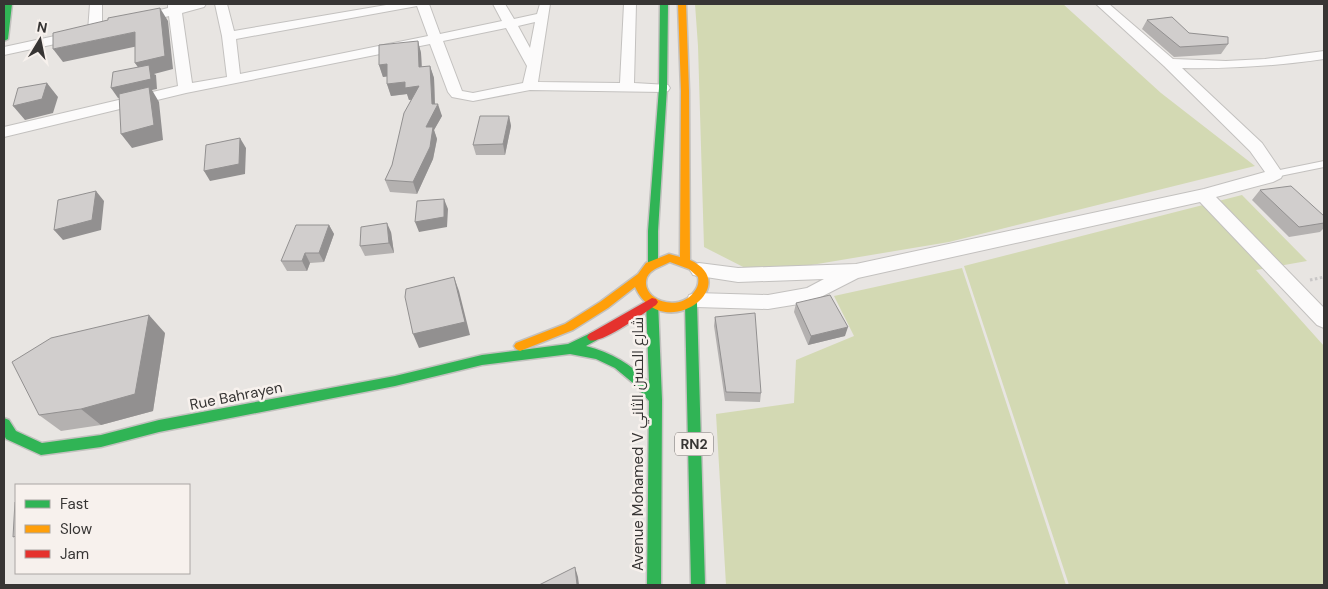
<svg xmlns="http://www.w3.org/2000/svg" width="1328" height="589" viewBox="0 0 1328 589" font-family="'DM Sans',Cairo,sans-serif">
	<rect width="100%" height="100%" fill="#e8e5e2"/>
	<path fill="#d3d9b3" d="M695,4H1063L1161,93L1255,166L949,242L757,274L704,247L698,46Z
		M1242,195L1307,261L1256,270L1324,346V585H1069L964,266Z
		M962,268L1066,585H726L716,414L794,403L796,360L854,336L834,296Z"/>
	<g fill="none" stroke-linecap="round" stroke-linejoin="round">
		<defs>
			<path id="lane" d="M1324,161V167L1275,177L1271,174L1275,171Z"/>
			<path id="street" d="M90,4H102V31L95,35L88,31Z
				M168,4H206L204,7L182,13L192,83L227,77L222,36L215,4H227L234,31L392,4H429L440,34L502,21L493,4H505L514,19L537,14L540,4H550L538,82L620,83L624,4H636L634,83L668,85L670,88L668,91L663,92L530,90L473,101L452,97L448,92L430,44L186,93L4,137V127L178,86L169,16L138,24L131,20L133,17L168,8ZM417,6L428,36L240,74L236,39ZM535,22L530,48L518,26ZM506,28L527,66L523,83L473,93L462,91L443,41Z
				M1096,4H1109L1173,59L1226,61L1265,59L1324,51V59C1276,66 1230,69 1182,68L1262,143L1283,174L1281,178L1273,182L1216,197L1324,308V328L1317,325L1200,202L858,278L811,302L768,309L696,307L689,305L687,300L689,295L696,293L768,295L807,288L824,279L738,282L693,275L690,270L693,265L699,263L738,268L856,264L1204,189L1265,172L1250,151L1164,66Z
				M78,31L83,32L85,35L83,38L4,55V47Z"/>
			<path id="fast" d="M4,4H12L8,39L4,41Z
				M660,4H668L667,88L658,231V263L653,267L648,263V231L659,88Z
				M652,298L656,299L658,302L662,400L661,585H647L649,401L633,383L615,368L596,359L570,354L482,365L395,386L159,432L101,447L41,455L6,439L4,435V418L9,420L16,431L42,443L101,435L159,420L395,376L482,355L568,344L593,332L597,334L599,337L597,340L586,346C612,353 631,364 649,383L646,302L648,299Z
				M691,299L695,300L697,303L705,585H691L685,303L687,300Z"/>
			<path id="slow" d="M678,4H686L689,91L690,260C745,285 663,347 635,287L608,308L573,330L520,351L516,349L514,346L516,343L565,324L600,302L638,274L646,263L669,254L680,257L681,91ZM670,262L689,269L698,277C699,283 698,287 694,292C678,314 639,299 647,277C651,269 662,266 670,262Z"/>
			<path id="jam" d="M652,298L656,299L658,302L656,305C644,313 601,345 589,340L587,337L589,334Z"/>
		</defs>
		<use href="#lane" stroke="#c3c1bf" stroke-width="2"/>
		<use href="#street" stroke="#c3c1bf" stroke-width="2"/>
		<use href="#fast" stroke="#c3c1bf" stroke-width="3"/>
		<use href="#slow" stroke="#c3c1bf" stroke-width="3"/>
		<use href="#jam" stroke="#c3c1bf" stroke-width="3"/>
		<path stroke="#c8c6c6" stroke-width="3" stroke-dasharray="2.5 2.5" stroke-linecap="butt" d="M1310,280L1324,277"/>
		<use href="#lane" fill="#fcfbfb" fill-rule="evenodd"/>
		<use href="#street" fill="#fcfbfb" fill-rule="evenodd"/>
		<use href="#fast" fill="#30b455" fill-rule="evenodd"/>
		<use href="#slow" fill="#ff9f0a" fill-rule="evenodd"/>
		<use href="#jam" fill="#e5322d" fill-rule="evenodd"/>
	</g>
	<path fill="#b4b1b0" d="M1147,20L1189,33L1228,44L1221,54L1174,57L1142,29Z
		M418,41L421,53L422,67L430,66L434,78L435,104L442,116L434,130L437,139L433,159L417,194L390,192L385,180L392,165L412,100H409L407,94L391,96L387,84V76L383,77L379,65Z
		M509,116L511,126L505,155H476L473,145Z
		M1260,190L1324,216V228L1320,232L1289,237L1252,200Z
		M329,225L334,234L324,262L310,263L307,271H287L281,261Z
		M391,232L394,253L365,256L360,246Z
		M796,303L845,336L808,345L794,312Z
		M715,317L761,393L760,402L725,401L714,326Z
		M165,333L153,411L101,425L61,431L39,415Z"/>
	<path fill="#929090" d="M160,8L168,21L173,69L154,74L156,75L157,89L152,90L159,102L163,140L132,148L121,134L150,91L118,98L111,88L144,76L135,63Z
		M135,32L143,45L63,62L53,49Z
		M418,41L421,53L422,79L419,67Z
		M387,64L391,76L383,77L379,65Z
		M430,66L434,78L435,109L438,104L442,116L434,130L437,139L433,159L417,194L413,182L432,104Z
		M405,82L419,86L423,98L409,100L407,94L391,96L387,84Z
		M47,83L58,97L53,113L25,120L13,106Z
		M509,116L511,126L505,155L503,144Z
		M240,138L246,148L245,174L210,181L204,171Z
		M96,191L104,201L101,230L63,240L54,230Z
		M444,199L448,209L447,227L419,232L415,222Z
		M387,223L391,232L394,253L389,243Z
		M329,225L334,234L324,262L319,253Z
		M305,253L310,263L307,271L302,261Z
		M454,277L459,291L470,335L419,348L413,334Z
		M149,315L165,333L153,411L101,425L81,409Z
		M848,327L845,336L808,345L811,336Z
		M575,567L578,577L579,585H577Z"/>
	<path fill="#d1cecd" stroke="#929090" d="M160,8L165,56L135,63V32L53,49V33L108,20V18Z
		M1172,17L1189,33L1228,37V44L1180,47L1147,20Z
		M418,41L419,67L430,66L432,104H438L426,127H433L430,147L413,182L385,180L392,165L404,113L419,86L405,88V82L387,84V64L379,65V45Z
		M149,65L151,79L111,88L113,72Z
		M47,83L42,99L13,106L18,88Z
		M149,87L154,125L121,134L119,94Z
		M480,116H509L503,144L473,145Z
		M240,138L239,164L204,171L206,145Z
		M1291,186L1324,216V223L1299,227L1260,190Z
		M96,191L92,220L54,230L58,200Z
		M444,199V217L415,222L417,201Z
		M387,223L389,243L360,246L361,227Z
		M296,225H329L319,253H305L302,261H281Z
		M454,277L465,322L413,334L405,297L406,289Z
		M830,295L848,327L811,336L796,303Z
		M755,313L761,393L726,392L715,317Z
		M149,315L135,394L81,409L39,415L12,362L51,338Z
		M15,502H16V536L13,537Z
		M575,567L577,585H539Z"/>
	<g text-anchor="middle" stroke-width="5" stroke-linejoin="round" paint-order="stroke">
		<rect fill="#f7f1ed" stroke="#716d6c" stroke-width="1" x="675" y="432.5" width="38" height="23" rx="4"/>
		<g font-size="14" font-weight="bold" fill="#373534">
			<text x="694" y="449">RN2</text>
		</g>
		<g font-size="15" fill="#373534" stroke="#f7f1ed">
			<text transform="translate(236 396) rotate(-11)" y="5">Rue Bahrayen</text>
			<text transform="translate(638 444) rotate(-90)" y="5">Avenue Mohamed V شارع الحسن الثاني</text>
		</g>
	</g>
	<rect width="1328" height="589" fill="none" stroke="#373534" stroke-width="10"/>
	<rect x="15" y="484" width="175" height="90" fill="#f7f1ed" stroke="#aaa6a3"/>
	<rect x="25" y="500" width="25" height="8" fill="#30b455" stroke="#aaa6a3"/>
	<text x="60" y="509" font-size="15" fill="#373534">Fast</text>
	<rect x="25" y="525" width="25" height="8" fill="#ff9f0a" stroke="#aaa6a3"/>
	<text x="60" y="534" font-size="15" fill="#373534">Slow</text>
	<rect x="25" y="550" width="25" height="8" fill="#e5322d" stroke="#aaa6a3"/>
	<text x="60" y="559" font-size="15" fill="#373534">Jam</text>
	<g transform="translate(40 40) rotate(10)" stroke="#f7f1ed" stroke-width="4" paint-order="stroke">
	<path d="M0-4L9 19L0 12L-9 19Z" fill="#373534"/>
	<text y="-8" font-size="14" font-weight="bold" text-anchor="middle" fill="#373534">N</text>
	</g>
</svg>
